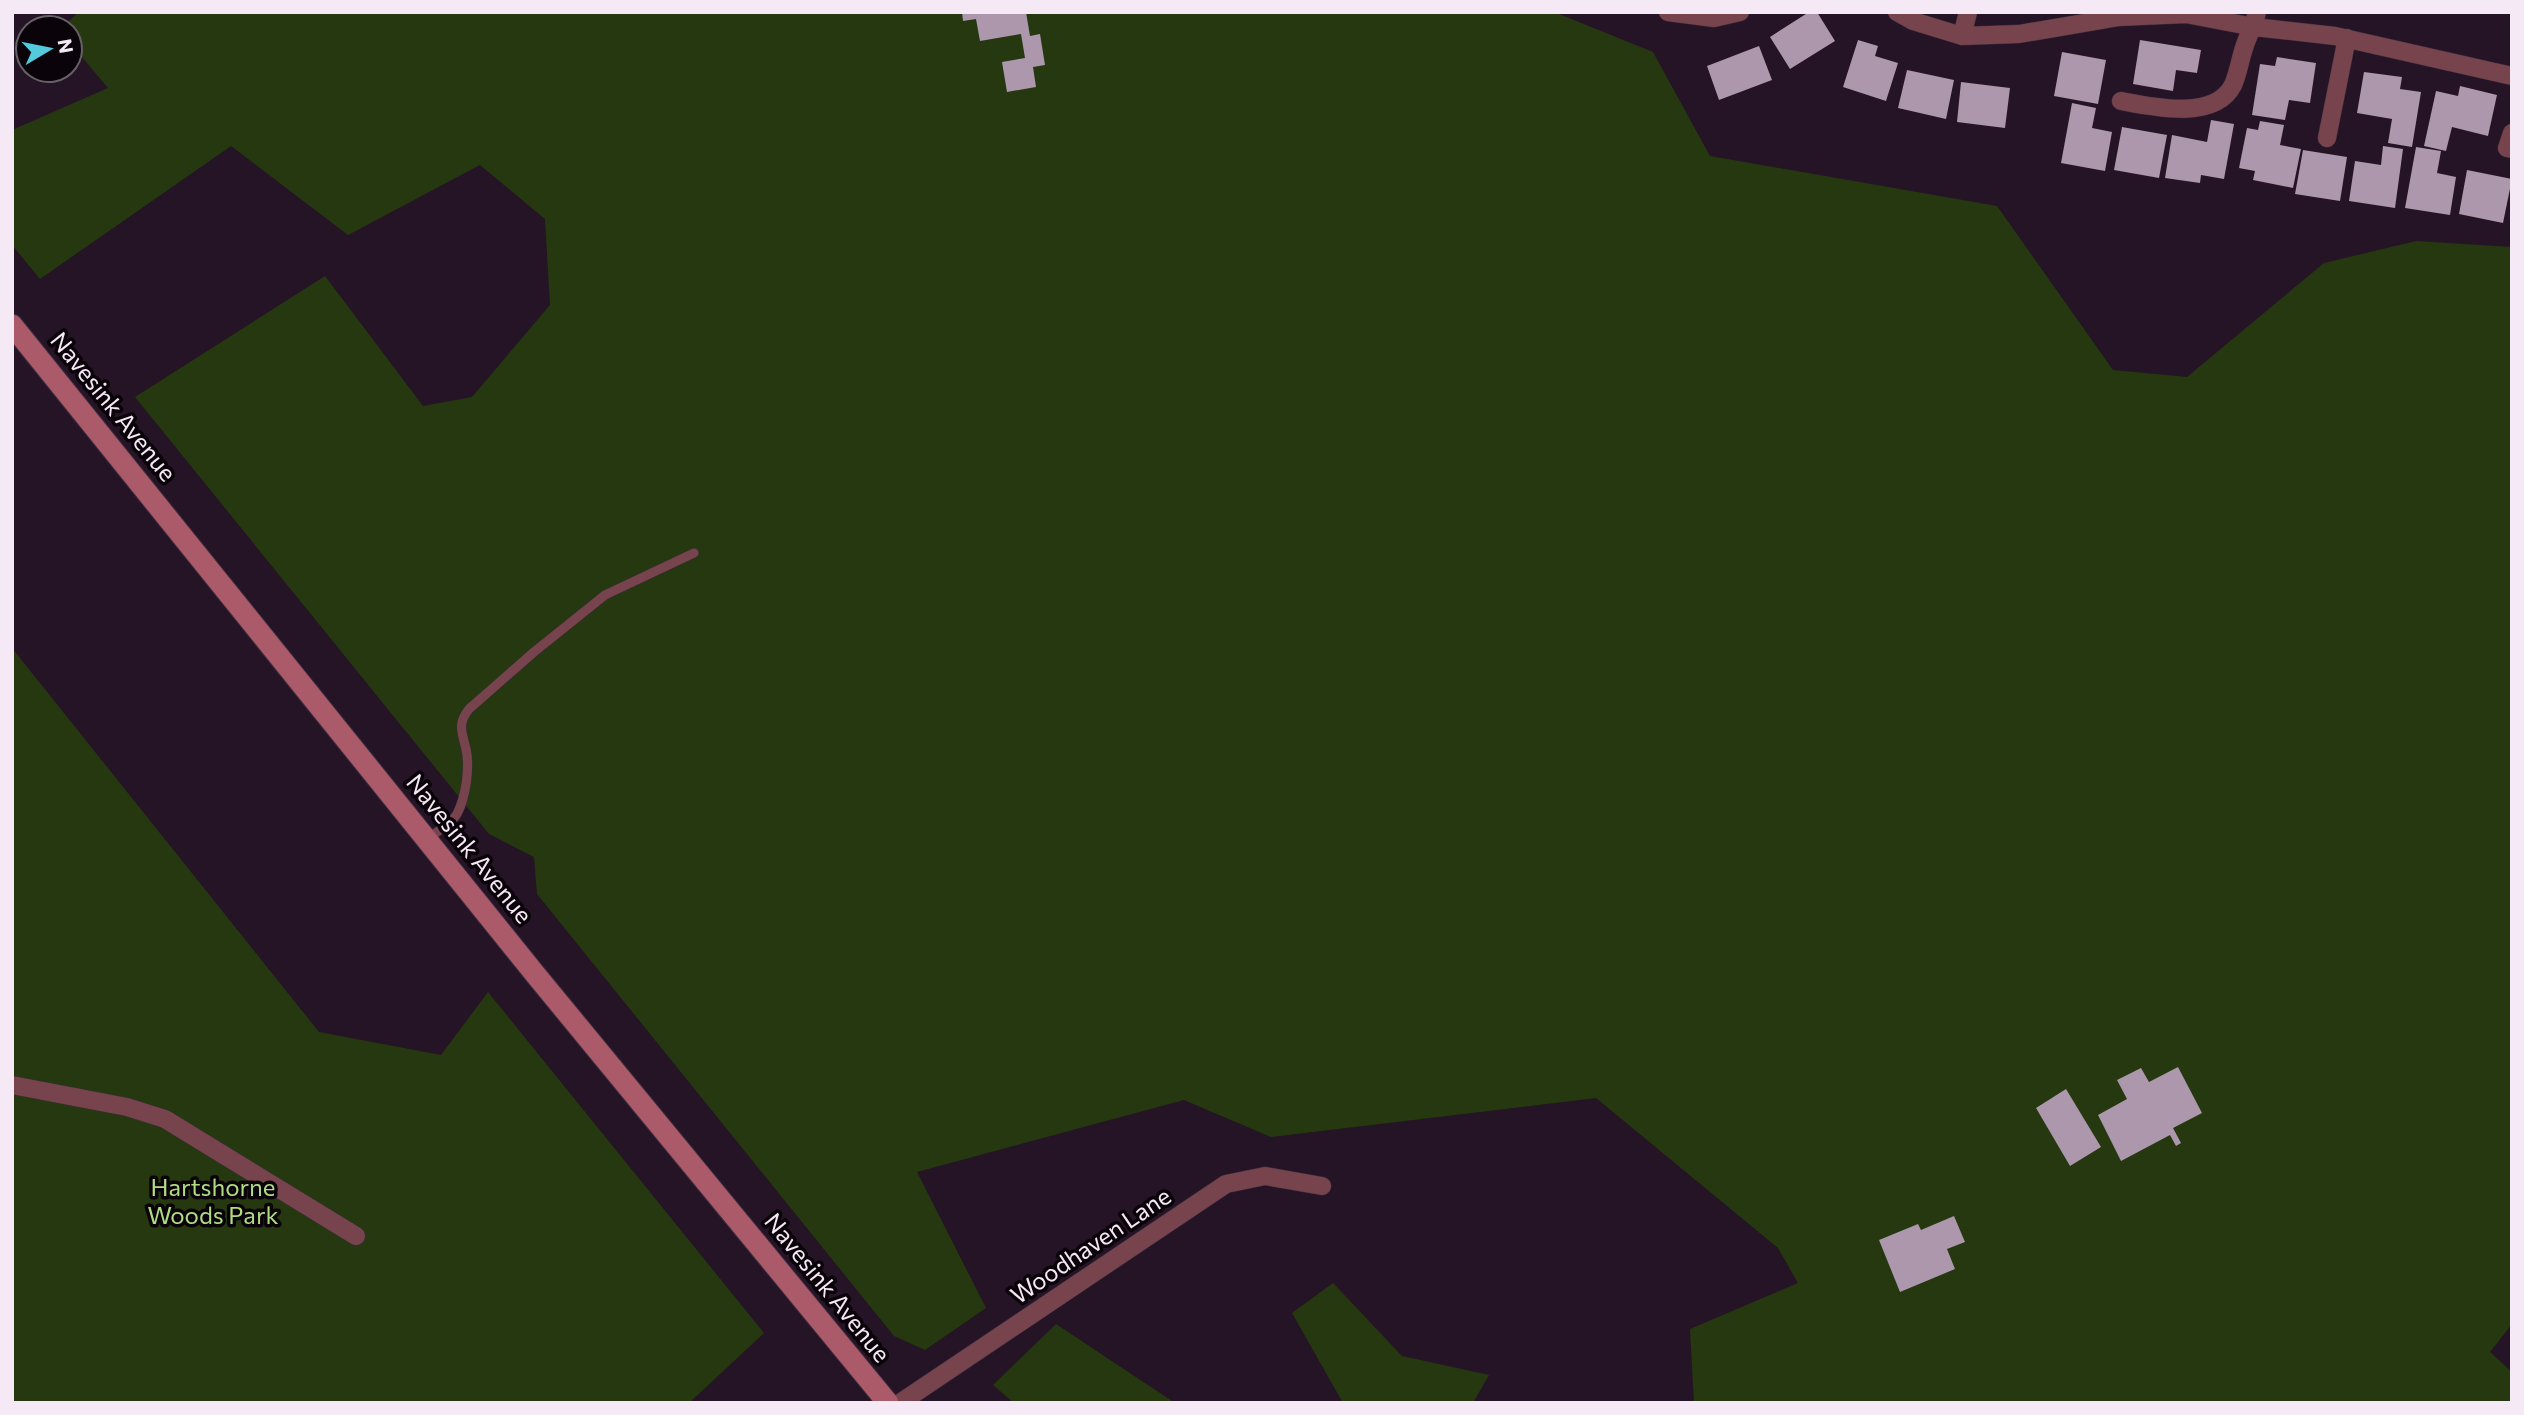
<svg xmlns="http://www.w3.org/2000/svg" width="2524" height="1415" viewBox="0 0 2524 1415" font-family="Commissioner,sans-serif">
	<rect width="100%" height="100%" fill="#251425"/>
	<path fill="#263810" d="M79,12H1554L1653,52L1710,156L1997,206L2113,370L2187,377L2324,263L2416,241L2512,247V1324L2490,1352L2512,1372V1403H1694L1690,1329L1798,1283L1778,1248L1596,1098L1271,1137L1184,1100L917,1172L986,1308L925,1350L894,1336L537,894L534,857L489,834L135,397L325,276L423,406L472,397L550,305L545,219L480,165L348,235L231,146L40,279L12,245V130L108,88L70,43V28H61Z
		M12,648L319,1032L441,1055L488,992L764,1333L689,1403H12Z
		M1333,1283L1402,1356L1489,1375L1473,1403H1343L1292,1313Z
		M1056,1324L1175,1403H1014L993,1385Z"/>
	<path fill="#ac97ac" d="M962,12H1026L1030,36L1040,34L1045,65L1033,67L1036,87L1007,92L1002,62L1025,58L1021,34L980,41L976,19L963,21Z
		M1809,12H1817L1835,41L1790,69L1770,37Z
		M1858,40L1878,46L1875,56L1898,63L1886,101L1843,87Z
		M2140,40L2201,50L2197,73L2176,70L2173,91L2133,84Z
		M1759,46L1772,80L1719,100L1707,66Z
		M2062,52L2106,60L2098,104L2054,96Z
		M2277,57L2316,63L2310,103L2289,100L2285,120L2252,115L2260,64L2275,66Z
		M1907,70L1954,80L1946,119L1898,108Z
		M2364,72L2402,77L2400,89L2421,92L2412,147L2388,143L2392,119L2357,113Z
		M1961,82L2010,88L2005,128L1957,122Z
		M2460,86L2497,95L2488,136L2452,127L2446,151L2424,146L2436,91L2458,96Z
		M2072,103L2096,108L2092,128L2112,132L2105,171L2061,163Z
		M2211,120L2234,124L2224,179L2201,175L2200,183L2165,178L2172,135L2207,142Z
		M2260,121L2284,125L2280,145L2301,149L2293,188L2253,180L2255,171L2239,168L2247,128L2258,130Z
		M2122,127L2167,135L2159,178L2114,170Z
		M2383,146L2403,149L2395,208L2349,201L2355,161L2381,165Z
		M2416,147L2441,151L2437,173L2456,177L2450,215L2405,208Z
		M2303,150L2347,157L2340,201L2295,194Z
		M2467,170L2512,179L2503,223L2459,214Z
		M2178,1067L2202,1113L2173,1128L2181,1143L2176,1146L2170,1135L2121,1161L2098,1115L2127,1099L2117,1080L2141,1068L2149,1082Z
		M2066,1089L2101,1147L2070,1166L2036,1108Z
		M1954,1216L1965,1242L1947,1249L1955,1269L1900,1292L1879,1240L1918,1224L1921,1230Z"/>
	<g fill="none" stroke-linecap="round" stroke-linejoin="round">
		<defs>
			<path id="lane" d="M428,838C438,831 451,824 457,814C466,797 470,767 466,749C462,732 457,724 469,709L534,652L605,595L694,553"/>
			<path id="street" d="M1668,12L1714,18L1740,12
				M1897,12L1913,21L1962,36L2019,34L2119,17L2186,14L2254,27L2335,36L2512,76
				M1962,36L1968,12
				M2121,101C2152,107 2215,121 2233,85C2238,74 2240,60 2244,48C2248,35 2254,26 2257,12
				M2512,133L2507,148L2512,149
				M2327,138L2347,38
				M12,1085L127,1107L165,1119L356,1236
				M900,1403L1226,1184L1265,1176L1322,1186"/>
			<path id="secondary" d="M12,325L535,974L888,1403"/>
		</defs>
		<use href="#lane" stroke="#3e2e3e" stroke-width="10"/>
		<use href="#street" stroke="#3e2e3e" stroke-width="19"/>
		<use href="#secondary" stroke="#3e2e3e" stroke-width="23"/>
		<use href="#lane" stroke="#77444e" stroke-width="9"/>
		<use href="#street" stroke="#77444e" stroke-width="18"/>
		<use href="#secondary" stroke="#ab5a6a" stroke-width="21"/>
	</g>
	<g text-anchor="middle" stroke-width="7" stroke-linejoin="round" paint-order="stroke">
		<g font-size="24" fill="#f5e9f5" stroke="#0a040a">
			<text transform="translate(113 407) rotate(51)" y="8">Navesink Avenue</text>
			<text transform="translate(469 849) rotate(51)" y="8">Navesink Avenue</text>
			<text transform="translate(1091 1246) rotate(-34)" y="8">Woodhaven Lane</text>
			<text transform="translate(827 1288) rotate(51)" y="8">Navesink Avenue</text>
		</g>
		<g font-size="24" fill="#b0dc82" stroke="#0a040a">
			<text x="213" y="1196">Hartshorne<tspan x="213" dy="28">Woods Park</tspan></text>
		</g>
	</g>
	<rect width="2524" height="1415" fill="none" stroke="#f5e9f5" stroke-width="28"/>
	<g transform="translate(49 49) rotate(80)"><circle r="33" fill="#0a040a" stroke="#686068" stroke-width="2"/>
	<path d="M0-5L12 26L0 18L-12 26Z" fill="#53cbdc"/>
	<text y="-10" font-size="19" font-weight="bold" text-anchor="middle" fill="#f5e9f5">N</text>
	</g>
</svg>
